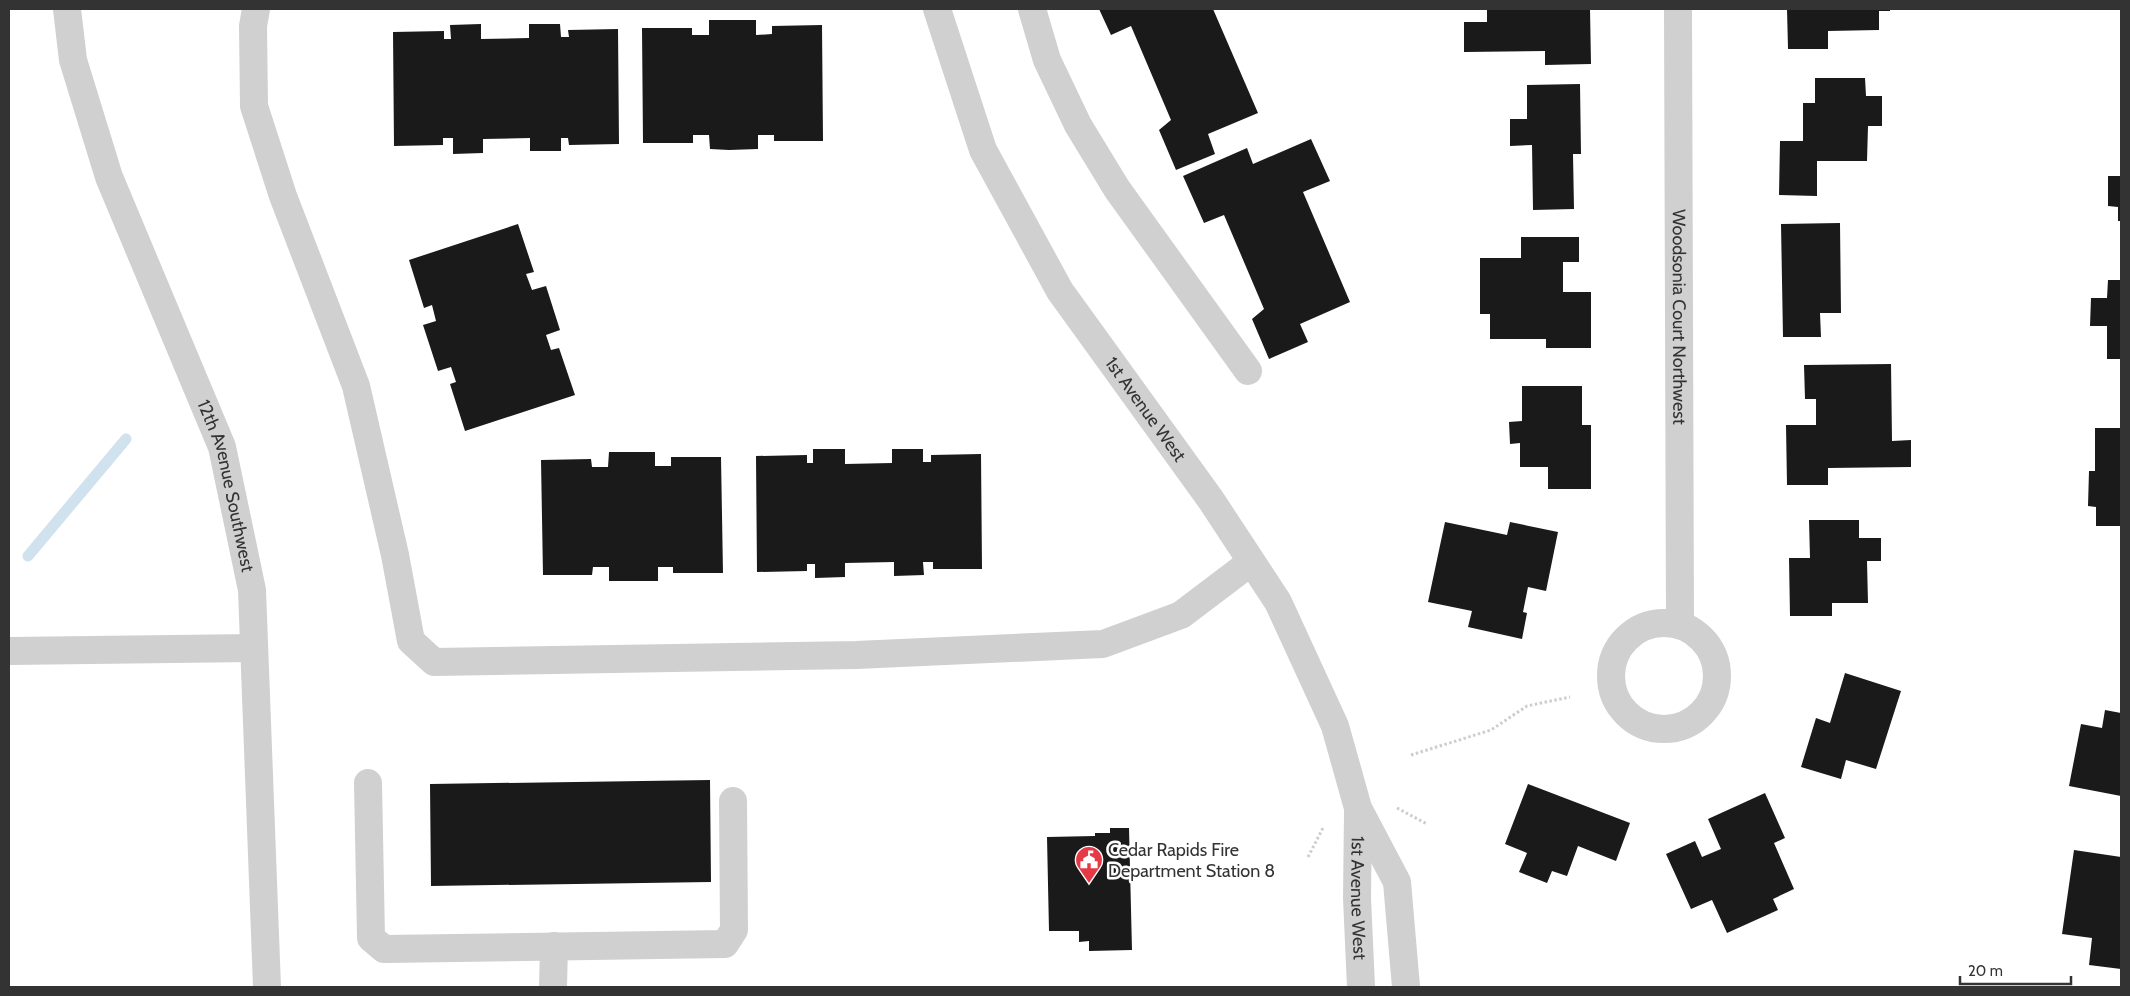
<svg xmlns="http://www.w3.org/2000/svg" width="2130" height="996" viewBox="0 0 2130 996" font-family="Cabin,sans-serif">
	<rect width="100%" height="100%" fill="#fff"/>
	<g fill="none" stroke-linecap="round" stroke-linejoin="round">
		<path stroke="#cfe2ee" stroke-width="11" d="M28,556L126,439"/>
	</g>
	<path fill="#1a1a1a" d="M1099,9H1213L1258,113L1208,134L1215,154L1176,170L1159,130L1171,120L1131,26L1111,35Z
		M1487,9H1590L1591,64L1545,65V51L1464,52V22H1487Z
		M1787,9H1890V11H1879V30L1828,31V49H1788Z
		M709,20H756V35L772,34V26L822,25L823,141H774V135H758V149L729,150L710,149L709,135H693V143H643L642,28H692V35H709Z
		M481,24V39L529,38V24H560L561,37H569L568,30L618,29L619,144L569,145L568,138H561V151H530V138L483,139V153L453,154V138H443V145L394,146L393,32L444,31V39H451L450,25Z
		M1815,78H1865L1866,96H1882V126H1868L1867,161H1817V196L1779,195L1780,141H1803V103H1815Z
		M1580,84L1581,154H1573L1574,209L1533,210L1532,145L1510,146V119H1527V85Z
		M1311,139L1330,181L1303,192L1350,302L1300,324L1308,342L1269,359L1252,319L1264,309L1224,215L1204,223L1183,176L1247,148L1253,164Z
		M2108,176H2121V221H2118V207L2108,206Z
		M1840,223L1841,313H1820L1821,337H1783L1781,224Z
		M518,224L534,272L526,274L532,290L546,286L560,330L546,335L551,350L559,348L575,395L465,431L450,384L456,382L451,367L438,371L423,325L436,321L432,305L424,308L409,260Z
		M1521,237H1579V262H1563V292H1591V348H1546V339H1490V314H1480V258H1521Z
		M2108,280H2121V359H2107V326H2090L2091,298H2107Z
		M1891,364L1892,441L1911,440V467L1828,468V485H1787L1786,425H1816V399H1805L1804,365Z
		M1522,386H1582V425H1591V489H1548V467H1520V443L1510,444L1509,422L1522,421Z
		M2095,428H2121V526H2096V507L2088,506L2089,471H2095Z
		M813,449H845V464L892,463V449H923V462H931V455L981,454L982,569H933V562H923L924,575L894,576V562L845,563V577L815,578V564H807V571L757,572L756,456L807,455V463H813Z
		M609,452H655V466H671V457H721L723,573H673V567H658V581H609V567H593L592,575H543L541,460L591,459L592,467H608Z
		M1809,520H1859V538H1881V561H1867L1868,603H1832V616H1790L1789,558H1810Z
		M1445,522L1507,535L1510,522L1558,532L1546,591L1528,587L1523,612L1527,613L1522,639L1468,627L1472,611L1428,602Z
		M1845,673L1901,691L1876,769L1846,760L1841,779L1801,767L1816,718L1830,723Z
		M2105,710L2121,713V796L2069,786L2081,724L2102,728Z
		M710,780L711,882L431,886L430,784Z
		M1528,784L1630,823L1616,861L1578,846L1567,876L1552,871L1547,883L1519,872L1527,853L1505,844Z
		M1765,793L1785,838L1774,843L1794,889L1773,899L1778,910L1727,933L1712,900L1691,909L1666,854L1695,841L1702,857L1721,849L1708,819Z
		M1110,828H1129L1132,950L1089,951V941L1079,942V931H1049L1047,837L1095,836V833H1110Z
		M2074,850L2121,857V969L2089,965L2092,938L2062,934Z"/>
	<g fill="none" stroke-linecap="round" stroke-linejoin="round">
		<path stroke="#cdcdcd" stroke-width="3" stroke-dasharray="2.5 2.5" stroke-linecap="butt" d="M1411,755L1491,730L1527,706L1570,697
			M1397,808L1427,824
			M1308,857L1324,826"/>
		<g stroke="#d0d0d0" stroke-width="28">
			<path id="s1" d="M67,9L73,60L109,177L222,447L252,590L267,987"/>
			<path d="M256,9L253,26L254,106L283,196L356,386L395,555L411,641L434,662L856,655L1103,644L1181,615L1251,562"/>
			<path id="s2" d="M937,9L983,150L1060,291L1211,500L1278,602L1335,726L1358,808L1397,882L1406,987"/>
			<path d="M1032,9L1047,60L1078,125L1117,189L1248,371"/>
			<path id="s3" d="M1678,9L1680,625"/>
			<circle cx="1664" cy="676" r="53"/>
			<path d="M9,651L254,648"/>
			<path d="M368,783L371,938L384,949L725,944L734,930L733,801"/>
			<path id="s4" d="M1358,812L1357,898L1361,987"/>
			<path d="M553,987L554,946"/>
		</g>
	</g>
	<defs>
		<symbol id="civic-pin" viewBox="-11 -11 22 30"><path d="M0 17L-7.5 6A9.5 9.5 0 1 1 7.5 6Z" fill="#e63946" stroke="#fff"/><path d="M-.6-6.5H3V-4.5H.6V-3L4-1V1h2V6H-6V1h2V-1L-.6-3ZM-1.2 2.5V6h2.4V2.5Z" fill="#fff"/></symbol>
	</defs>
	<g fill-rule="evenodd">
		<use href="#civic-pin" x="1073" y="844" width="32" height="43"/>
	</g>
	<g text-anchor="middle" stroke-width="5" stroke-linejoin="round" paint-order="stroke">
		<g font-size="18" fill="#333" stroke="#fff">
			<text dy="6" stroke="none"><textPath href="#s3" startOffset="308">Woodsonia Court Northwest</textPath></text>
			<text dy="6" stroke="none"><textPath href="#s2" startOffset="455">1st Avenue West</textPath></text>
			<text dy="6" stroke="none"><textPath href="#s1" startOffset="505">12th Avenue Southwest</textPath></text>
			<text dy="6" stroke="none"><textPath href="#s4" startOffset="86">1st Avenue West</textPath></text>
		</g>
		<g font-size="18" fill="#333" stroke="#fff" text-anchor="start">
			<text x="1108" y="856">Cedar Rapids Fire<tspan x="1108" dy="21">Department Station 8</tspan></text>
		</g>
	</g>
	<rect width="2130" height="996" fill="none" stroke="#333333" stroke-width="20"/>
	<path d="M1960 976v8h111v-8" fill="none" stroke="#333333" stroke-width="2.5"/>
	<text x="1968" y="976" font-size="15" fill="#333333" stroke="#ffffff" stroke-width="4" paint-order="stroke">20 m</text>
</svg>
